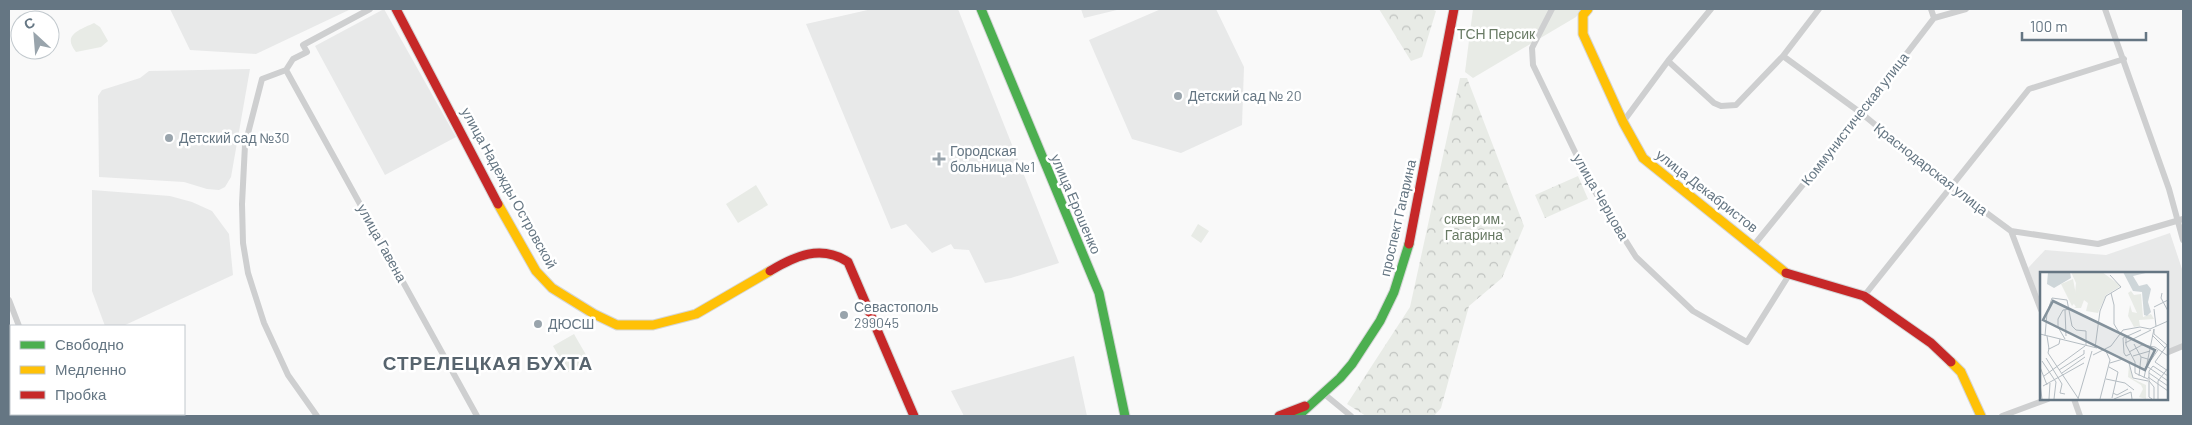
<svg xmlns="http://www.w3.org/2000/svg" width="2192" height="425" viewBox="0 0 2192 425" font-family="Barlow,sans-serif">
	<defs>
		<pattern id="park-crowns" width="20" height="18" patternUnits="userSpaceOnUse" patternTransform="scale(1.25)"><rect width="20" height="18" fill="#e8ebe6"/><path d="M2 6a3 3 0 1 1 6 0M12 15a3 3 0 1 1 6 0" fill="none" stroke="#c0c3c0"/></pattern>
	</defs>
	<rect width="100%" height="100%" fill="#f9f9f9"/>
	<path fill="#e8e9e9" d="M170,9H351L256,54L190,50Z
		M384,9L456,137L385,175L315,46Z
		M872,9H958L1059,263L1011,278L985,283L969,250L954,249L951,244L932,253L906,224L891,229L806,24Z
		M1081,9H1121L1084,18Z
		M1161,9H1216L1244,67L1242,125L1181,153L1132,139L1089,40Z
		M250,69L231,177L225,187L219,190L207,189L184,182L99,177L98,96L102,90L140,78L149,71Z
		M92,190L170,196L192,202L212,211L229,234L233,275L123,326H105L92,291Z
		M2170,233L2183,272V345L2166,352V274H2041V302L2028,268L2045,250L2106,255Z
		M1074,356L1087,416H964L951,391Z"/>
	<path fill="#e8ebe6" d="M1473,9H1582L1576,17L1473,78L1465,72Z
		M94,23L100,27L108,41L101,47L76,52C62,35 79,30 94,23Z
		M756,185L768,205L738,223L726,204Z
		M1198,224L1209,231L1201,243L1191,236Z
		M574,334L589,360L568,372L553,346Z"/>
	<path fill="url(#park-crowns)" d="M1379,9H1431L1436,11L1422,57L1411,61Z
		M1460,78H1467L1524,226L1502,278L1469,306L1441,408L1434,416H1366L1347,404L1410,307Z
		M1578,176L1588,199L1545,218L1535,195Z
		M9,329L11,335V414H44L45,416H9Z"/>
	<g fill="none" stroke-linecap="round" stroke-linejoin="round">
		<defs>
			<path id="fast" d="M981,9L1099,293L1125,416
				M1298,416L1340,378L1352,364L1380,321L1394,292L1409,244"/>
			<path id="slow" d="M1588,9L1583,15V34L1623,122L1643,158L1786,273
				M498,204L536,271L552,288L594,314L617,325H653L696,314L770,271
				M1951,362L1961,372L1981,416"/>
			<path id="jam" d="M396,9L498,204
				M1409,244L1454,9
				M770,271C795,256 821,244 848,262L914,416
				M1786,273L1864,296L1931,343L1951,362
				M1279,416L1305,406"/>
		</defs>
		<use href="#fast" stroke="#d5d6d7" stroke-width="11"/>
		<use href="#slow" stroke="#d5d6d7" stroke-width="11"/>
		<use href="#jam" stroke="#d5d6d7" stroke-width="11"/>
		<path stroke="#cecfd0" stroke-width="6" d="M1552,9L1532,48L1533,65L1592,187L1636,257L1693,311L1747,342L1789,275
			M1931,9L1934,18
			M2105,9L2169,189L2183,240
			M1783,56L1861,113L1950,186L2011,231L2041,310
			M1668,61L1714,103L1721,106L1736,105L1783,56L1819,9
			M286,70L477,416
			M1623,122L1668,61L1711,9
			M2011,231L2098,244L2183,219
			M1754,245L1861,113L1934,18L1966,9
			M1864,296L2029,89L2124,59
			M9,300L19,326
			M2166,353L2183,346
			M1323,393L1351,416
			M2074,399L2080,416
			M57,414L58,416
			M317,416L288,375L264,323L248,273L243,243L242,204L245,145L262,79L286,70L293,59L307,52L303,45L370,9
			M2002,416L2048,399"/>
		<use href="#fast" stroke="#4caf50" stroke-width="9"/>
		<use href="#slow" stroke="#ffc107" stroke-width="9"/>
		<use href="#jam" stroke="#c62828" stroke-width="9"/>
	</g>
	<g fill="#99a4ac" stroke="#fff" stroke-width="2">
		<circle cx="1178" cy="96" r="5"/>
		<circle cx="169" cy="138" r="5"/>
		<path d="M936.5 151.5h5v5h5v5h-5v5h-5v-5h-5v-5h5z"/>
		<circle cx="844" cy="315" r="5"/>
		<circle cx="538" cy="324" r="5"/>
	</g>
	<g text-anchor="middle" stroke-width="5" stroke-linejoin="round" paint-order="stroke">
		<g font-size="14" fill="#687a64" stroke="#fff">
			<text x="1496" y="39">ТСН Персик</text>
			<text x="1474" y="224">сквер им.<tspan x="1474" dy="16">Гагарина</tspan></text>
		</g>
		<g font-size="14" fill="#657683" stroke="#fff" text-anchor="start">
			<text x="1188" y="101">Детский сад № 20</text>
			<text x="179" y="143">Детский сад №30</text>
			<text x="950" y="156">Городская<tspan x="950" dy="16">больница №1</tspan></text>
			<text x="854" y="312">Севастополь<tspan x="854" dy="16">299045</tspan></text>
			<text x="548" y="329">ДЮСШ</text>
		</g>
		<g font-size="14" fill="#657683" stroke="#fff">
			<text transform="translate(1855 119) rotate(-52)" y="5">Коммунистическая улица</text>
			<text transform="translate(1931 169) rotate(38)" y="5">Краснодарская улица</text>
			<text transform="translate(509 188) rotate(61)" y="5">улица Надежды Островской</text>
			<text transform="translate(1707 191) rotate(38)" y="5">улица Декабристов</text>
			<text transform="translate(1601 197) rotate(60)" y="5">улица Черцова</text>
			<text transform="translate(1076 204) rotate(67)" y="5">улица Ерошенко</text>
			<text transform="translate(1398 218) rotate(-77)" y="5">проспект Гагарина</text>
			<text transform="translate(382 243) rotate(61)" y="5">улица Гавена</text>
		</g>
		<g font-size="19" font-weight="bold" letter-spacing="1" fill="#57646e" stroke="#fff">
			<text x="488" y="370">СТРЕЛЕЦКАЯ БУХТА</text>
		</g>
	</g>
	<g transform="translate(2040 272)">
		<rect width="128" height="128" fill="#f9f9f9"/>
		<path d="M31,0H62L81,14L66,23L58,41L46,39L48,31L44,28L41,36H34L36,35L34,32L36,11ZM91,19L94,23L101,22L103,45L111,42L114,47L99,48L100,54L94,55L88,44L90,33L92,40L97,41L88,21Z" fill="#e8ebe6"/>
		<path d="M89,93L93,107L106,113V127L99,125L103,117L101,113L88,105Z" fill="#e8ebe6"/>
		<path d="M33,7L37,28L32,34L21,12Z" fill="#e8ebe6"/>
		<path d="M8,0H30L31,6L14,16L7,12ZM83,0H110L93,4L99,14L107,12L111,17L108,30L111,40L107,44L104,43L102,20L93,19Z" fill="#ced6d9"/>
		<path fill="none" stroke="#b5bdc3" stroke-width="1" d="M71,21L74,33V52L80,62M122,21L121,26L128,39M114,35L128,28M114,37L116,54M25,38L26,64M114,57V62L127,73M0,62L57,76M89,63L86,66V73L95,90V101L108,107M112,63L125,76M5,64L7,41L12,26L27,28L32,54L36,58L46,59V74M7,64L9,77L19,72L20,67M25,67L18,55V47L23,38L31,37M85,71L111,58M94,72L101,85L99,104M128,72L115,90L128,99M9,76L8,81L38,126M55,76L60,39L66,24L81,15L70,3M89,80L102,73L115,75L128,84M90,82L86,84L84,81L83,66L101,58M53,83L71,74L83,58L100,55L110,57L128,49M93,84L110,79M101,85L111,88L118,78M6,86L22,112L20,121L25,122M2,89L16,110L14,127M70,91L83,87L89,91L93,106L108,109M0,95L7,113M69,95L78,100L72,126M108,95L128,109M19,98L44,82V78M22,101L45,85M109,101L128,114M4,104L45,74M108,105L128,119M104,106L114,57M66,107L85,111L94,118M109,109L114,115V127M0,112L2,127M3,114L44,91M73,121L77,123L88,117M9,127L10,111M38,127L52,79M60,127L70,88L65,77M74,127L91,120L92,127M112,127L109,125V99L113,94L128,104M118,127V109L128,96"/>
		<path fill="#84929c" fill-opacity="0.15" stroke="#84929c" stroke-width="2.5" d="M13,29L115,78L105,98L3,48Z"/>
		<rect width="128" height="128" fill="none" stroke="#657683" stroke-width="2.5"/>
	</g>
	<rect width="2192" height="425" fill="none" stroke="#657683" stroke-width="20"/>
	<rect x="10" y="325" width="175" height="90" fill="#ffffff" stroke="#c1c8cd"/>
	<rect x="20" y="341" width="25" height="8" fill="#4caf50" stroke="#c1c8cd"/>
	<text x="55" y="350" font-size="15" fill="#657683">Свободно</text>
	<rect x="20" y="366" width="25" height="8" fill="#ffc107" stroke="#c1c8cd"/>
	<text x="55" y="375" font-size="15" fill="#657683">Медленно</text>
	<rect x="20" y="391" width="25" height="8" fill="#c62828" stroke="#c1c8cd"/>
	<text x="55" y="400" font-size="15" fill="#657683">Пробка</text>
	<g transform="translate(35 35) rotate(334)"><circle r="24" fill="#ffffff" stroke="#c1c8cd"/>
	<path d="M0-4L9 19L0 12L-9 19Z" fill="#99a4ac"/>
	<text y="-8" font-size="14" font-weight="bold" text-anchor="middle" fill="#657683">С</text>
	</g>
	<path d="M2022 32v8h124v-8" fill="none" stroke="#657683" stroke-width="2.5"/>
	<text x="2030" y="32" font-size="15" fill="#657683" stroke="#ffffff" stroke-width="4" paint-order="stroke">100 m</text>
</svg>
